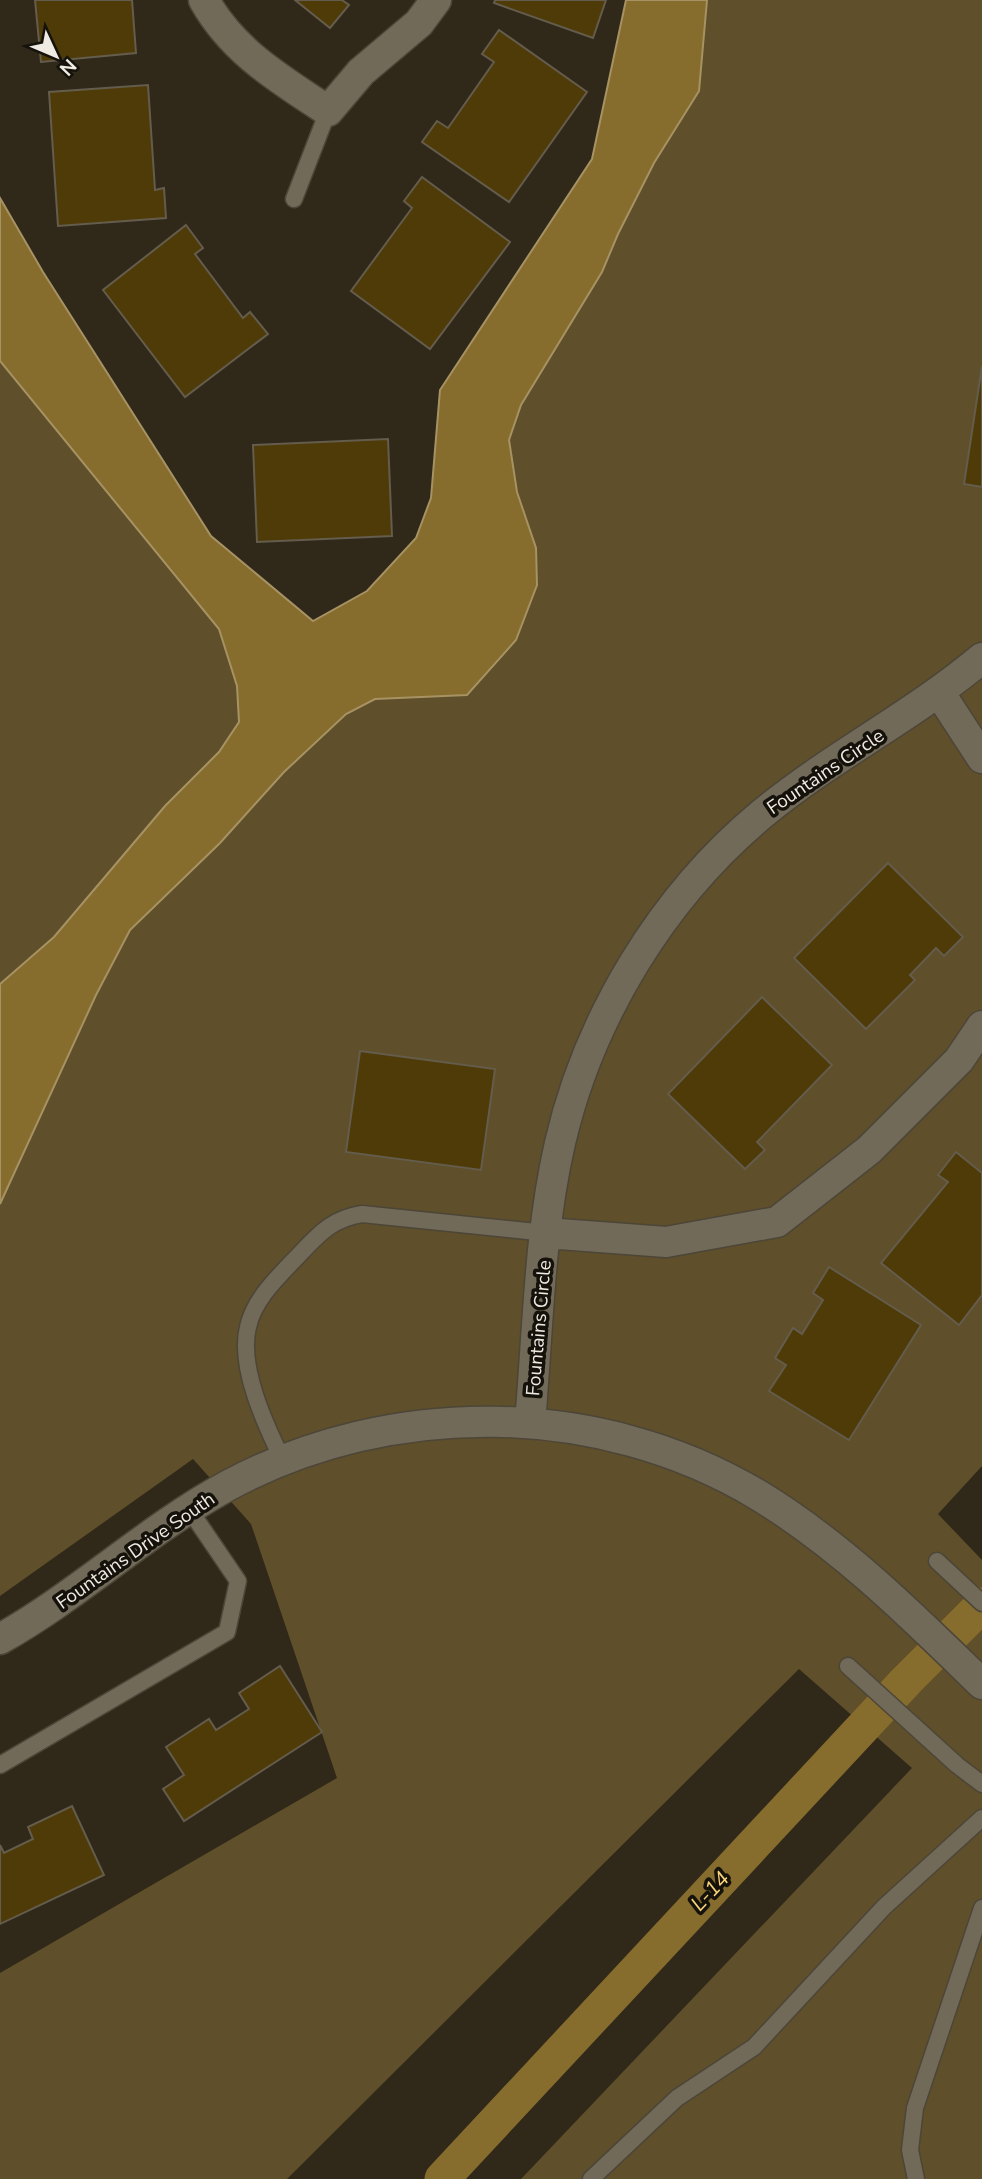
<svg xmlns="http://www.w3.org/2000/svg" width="982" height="2179" viewBox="0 0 982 2179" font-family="'Nunito Sans',sans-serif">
	<rect width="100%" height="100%" fill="#30291a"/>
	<path fill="#5f4f2a" d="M626,0H982V1466L938,1514L982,1560V2179H521L912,1768L799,1669L287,2179H0V1973L337,1778L251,1524L193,1459L0,1596V198L43,272L211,536L313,621L367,591L416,538L431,498L440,390L592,159Z"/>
	<path fill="#866c2d" stroke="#a69263" stroke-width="2" d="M626,0H707L699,91L654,163L618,234L602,272L521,405L509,440L517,492L536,548L537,585L516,640L467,695L375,699L346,714L284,772L220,843L130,930L96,995L0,1204V984L54,937L165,806L219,752L239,722L237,686L219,629L0,361V198L43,272L211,536L313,621L367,591L416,538L431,498L440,390L592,159Z"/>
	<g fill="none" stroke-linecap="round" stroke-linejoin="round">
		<path stroke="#866c2d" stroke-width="35" d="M442,2179L907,1680L982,1605"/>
	</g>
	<path fill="#4e3b07" stroke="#645c4c" stroke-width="2" d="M35,0H132L136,53L41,62Z
		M295,0H342L349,5L330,28Z
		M495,0H606L593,38L494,3Z
		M499,30L587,92L509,202L422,142L437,121L448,128L494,62L482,54Z
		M148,85L155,190L164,188L166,218L58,226L49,92Z
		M422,177L510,242L430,349L351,291L412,208L404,201Z
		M186,225L203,248L195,254L243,318L250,312L268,334L185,397L103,290Z
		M982,366V487L964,484Z
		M388,439L392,536L257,542L253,445Z
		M888,863L963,937L944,956L936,948L910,975L915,980L866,1029L794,958Z
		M762,997L832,1065L757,1142L765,1150L745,1169L668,1094Z
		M360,1051L495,1069L481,1170L346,1152Z
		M956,1152L982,1173V1295L959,1325L881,1263L948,1182L938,1175Z
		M829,1267L921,1325L849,1440L769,1391L786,1365L775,1358L793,1328L802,1334L823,1300L813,1293Z
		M280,1666L322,1732L184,1821L163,1789L184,1775L166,1747L209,1719L216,1730L249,1709L239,1693Z
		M72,1806L104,1875L0,1924V1845L4,1853L33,1839L28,1827Z"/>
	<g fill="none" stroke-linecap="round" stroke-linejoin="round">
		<defs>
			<path id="service" d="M294,199L328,111
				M283,1461C266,1426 238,1367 248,1327C254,1299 278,1277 297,1257C319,1234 331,1219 362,1214L546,1233
				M937,1561L982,1603
				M848,1666L957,1765L982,1784
				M0,1765L227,1632L238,1581L189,1509
				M591,2179L677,2098L754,2047L884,1907L982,1818
				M916,2179L910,2150L915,2108L982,1908"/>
			<path id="minor" d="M204,0C233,52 280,79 328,111L361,72L419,23L436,0
				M939,692L982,758
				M546,1233L666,1242L777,1222L869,1150L959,1060L982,1026
				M530,1423C538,1330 539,1234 560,1143C589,1018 662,897 762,814C831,757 913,716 982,658
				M0,1639C80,1594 148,1529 229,1485C392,1398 599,1400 758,1495C842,1546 912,1616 982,1684"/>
		</defs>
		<use href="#service" stroke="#4c4639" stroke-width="19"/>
		<use href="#minor" stroke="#4c4639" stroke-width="33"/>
		<use href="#service" stroke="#726a59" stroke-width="16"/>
		<use href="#minor" stroke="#726a59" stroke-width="30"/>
	</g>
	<g text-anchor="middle" stroke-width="7" stroke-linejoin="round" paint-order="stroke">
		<g font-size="19" fill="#f0ebe2" stroke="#15120b">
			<text transform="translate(825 771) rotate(-34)" y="7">Fountains Circle</text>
			<text transform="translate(538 1328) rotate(-85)" y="7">Fountains Circle</text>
			<text transform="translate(135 1550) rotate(-35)" y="7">Fountains Drive South</text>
		</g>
		<g font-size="21" font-style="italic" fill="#f9d379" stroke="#15120b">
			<text transform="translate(710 1891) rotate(-47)" y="7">L-14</text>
		</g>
	</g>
	<g transform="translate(56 56) rotate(134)" stroke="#15120b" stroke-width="5" paint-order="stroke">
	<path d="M0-5L12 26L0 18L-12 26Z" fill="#f0ebe2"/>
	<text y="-10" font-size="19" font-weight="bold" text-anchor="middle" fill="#f0ebe2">N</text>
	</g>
</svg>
